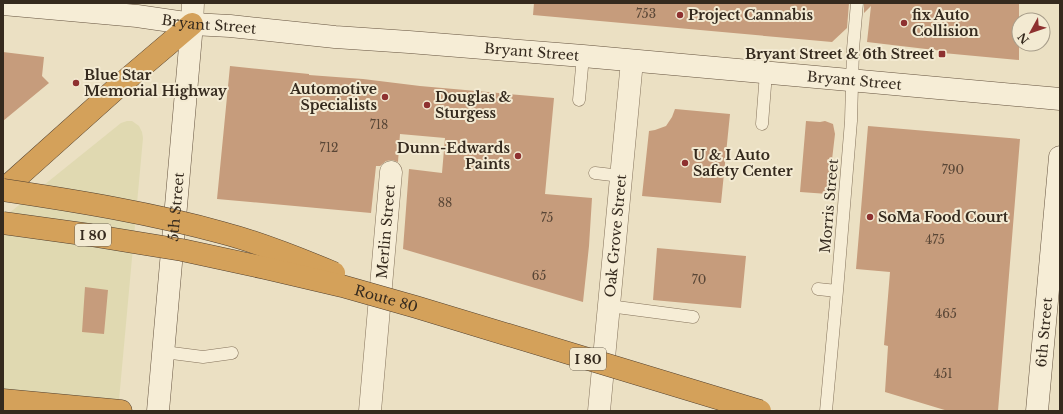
<svg xmlns="http://www.w3.org/2000/svg" width="1063" height="414" viewBox="0 0 1063 414" font-family="'Libre Baskerville',serif">
	<rect width="100%" height="100%" fill="#ebe0c3"/>
	<path fill="#e0d9b1" d="M127,121H132L139,126L142,132L143,138L118,411H3V218L121,123Z"/>
	<path fill="#c69c7c" d="M534,3H849L847,28L832,42L533,15Z
		M864,3H1019V60L943,53V51L867,42L871,6L864,13Z
		M3,52L44,57L42,76L49,83L3,121Z
		M230,66L309,74V75L363,79L420,86L554,98L545,194L592,198L589,246L583,302L403,249L409,169L442,173L445,138L400,134L398,162L392,160L386,161L380,166H376L371,213L217,199Z
		M675,109L730,114L721,203L642,196L649,131L655,130L666,126L672,117Z
		M806,121L820,122L825,121L833,124L835,134L828,194L800,192Z
		M868,126L1020,139L998,411H948L885,392L888,346L884,345L890,272L856,269Z
		M657,248L746,256L741,308L653,300Z
		M85,287L108,290L104,334L82,332Z"/>
	<g fill="none" stroke-linecap="round" stroke-linejoin="round">
		<defs>
			<path id="service" d="M579,100L583,56
				M762,124L766,73
				M595,173L621,176
				M818,289L837,291
				M609,306L693,317
				M164,352L203,357L232,353
				M826,411L837,291L851,121L853,49L857,3"/>
			<g id="minor">
				<path id="s1" d="M370,411L391,172"/>
				<path id="s2" d="M599,411L632,61"/>
			</g>
			<path id="tertiary" d="M192,24L193,3"/>
			<g id="secondary">
				<path id="s3" d="M3,4L137,16L192,24L230,26L335,37L409,42L583,56L1060,99"/>
				<path id="s4" d="M158,411L192,24"/>
				<path id="s5" d="M1037,411L1060,157"/>
			</g>
			<path id="motorway" d="M3,190L119,86L192,24
				M3,400L121,411"/>
		</defs>
		<use href="#service" stroke="#84725b" stroke-width="13"/>
		<use href="#minor" stroke="#84725b" stroke-width="23"/>
		<use href="#tertiary" stroke="#84725b" stroke-width="23"/>
		<use href="#secondary" stroke="#65533f" stroke-width="23"/>
		<use href="#motorway" stroke="#52402f" stroke-width="23"/>
		<use href="#service" stroke="#f6edd6" stroke-width="12"/>
		<use href="#minor" stroke="#f6edd6" stroke-width="22"/>
		<use href="#tertiary" stroke="#f6edd6" stroke-width="22"/>
		<use href="#secondary" stroke="#f6edd6" stroke-width="22"/>
		<use href="#motorway" stroke="#d4a15a" stroke-width="22"/>
		<defs>
			<g id="motorway-bridge">
				<path d="M3,190C77,201 151,213 223,233C261,243 298,258 334,273"/>
				<path id="s6" d="M3,223L90,235L182,250L265,268L342,286L416,307L760,411"/>
			</g>
		</defs>
		<use href="#motorway-bridge" stroke="#52402f" stroke-width="23" stroke-linecap="butt"/>
		<use href="#motorway-bridge" stroke="#d4a15a" stroke-width="22"/>
	</g>
	<g fill="#8e3130" stroke="#f3ead2" stroke-width="1.5">
		<circle cx="680" cy="15" r="4"/>
		<circle cx="904" cy="23" r="4"/>
		<rect x="938" y="50" width="8" height="8" rx="2"/>
		<circle cx="76" cy="83" r="4"/>
		<circle cx="385" cy="97" r="4"/>
		<circle cx="427" cy="105" r="4"/>
		<circle cx="518" cy="156" r="4"/>
		<circle cx="685" cy="163" r="4"/>
		<circle cx="870" cy="217" r="4"/>
	</g>
	<g text-anchor="middle" stroke-width="4" stroke-linejoin="round" paint-order="stroke">
		<g font-size="12" fill="#594636">
			<text x="646" y="18">753</text>
			<text x="379" y="129">718</text>
			<text x="329" y="152">712</text>
			<text x="953" y="174">790</text>
			<text x="445" y="207">88</text>
			<text x="547" y="222">75</text>
			<text x="935" y="244">475</text>
			<text x="539" y="280">65</text>
			<text x="699" y="284">70</text>
			<text x="946" y="318">465</text>
			<text x="943" y="378">451</text>
		</g>
		<g fill="#f3ead2" stroke="#6e6454" stroke-width="1">
			<rect x="75" y="224" width="36" height="22" rx="3"/>
			<rect x="570" y="348" width="36" height="22" rx="3"/>
		</g>
		<g font-size="13" font-weight="bold" fill="#352a1e">
			<text x="93" y="240">I 80</text>
			<text x="588" y="364">I 80</text>
		</g>
		<g font-size="14" font-weight="bold" fill="#352a1e" stroke="#f3ead2" text-anchor="start">
			<text x="688" y="20">Project Cannabis</text>
			<text x="912" y="20">fix Auto<tspan x="912" dy="16">Collision</tspan></text>
			<text x="934" y="59" text-anchor="end">Bryant Street &amp; 6th Street</text>
			<text x="84" y="80">Blue Star<tspan x="84" dy="16">Memorial Highway</tspan></text>
			<text x="377" y="94" text-anchor="end">Automotive<tspan x="377" dy="16">Specialists</tspan></text>
			<text x="435" y="102">Douglas &amp;<tspan x="435" dy="16">Sturgess</tspan></text>
			<text x="510" y="153" text-anchor="end">Dunn-Edwards<tspan x="510" dy="16">Paints</tspan></text>
			<text x="693" y="160">U &amp; I Auto<tspan x="693" dy="16">Safety Center</tspan></text>
			<text x="878" y="222">SoMa Food Court</text>
		</g>
		<g font-size="14" fill="#352a1e" stroke="#f3ead2">
			<text dy="5" stroke="none"><textPath href="#s3" startOffset="207">Bryant Street</textPath></text>
			<text dy="5" stroke="none"><textPath href="#s3" startOffset="531">Bryant Street</textPath></text>
			<text dy="5" stroke="none"><textPath href="#s3" startOffset="855">Bryant Street</textPath></text>
			<text transform="translate(829 206) rotate(-85)" y="5">Morris Street</text>
			<text dy="5" stroke="none"><textPath href="#s4" startOffset="205">5th Street</textPath></text>
			<text dy="5" stroke="none"><textPath href="#s1" startOffset="180">Merlin Street</textPath></text>
			<text dy="5" stroke="none"><textPath href="#s2" startOffset="176">Oak Grove Street</textPath></text>
			<text dy="5" stroke="none"><textPath href="#s6" startOffset="391">Route 80</textPath></text>
			<text dy="5" stroke="none"><textPath href="#s5" startOffset="79">6th Street</textPath></text>
		</g>
	</g>
	<rect width="1063" height="414" fill="none" stroke="#352a1e" stroke-width="8"/>
	<g transform="translate(1031 32) rotate(230)"><circle r="19" fill="#f3ead2" stroke="#a79d8a"/>
	<path d="M0-3L7 15L0 10L-7 15Z" fill="#8e3130"/>
	<text y="-6" font-size="11" font-weight="bold" text-anchor="middle" fill="#352a1e">N</text>
	</g>
</svg>
